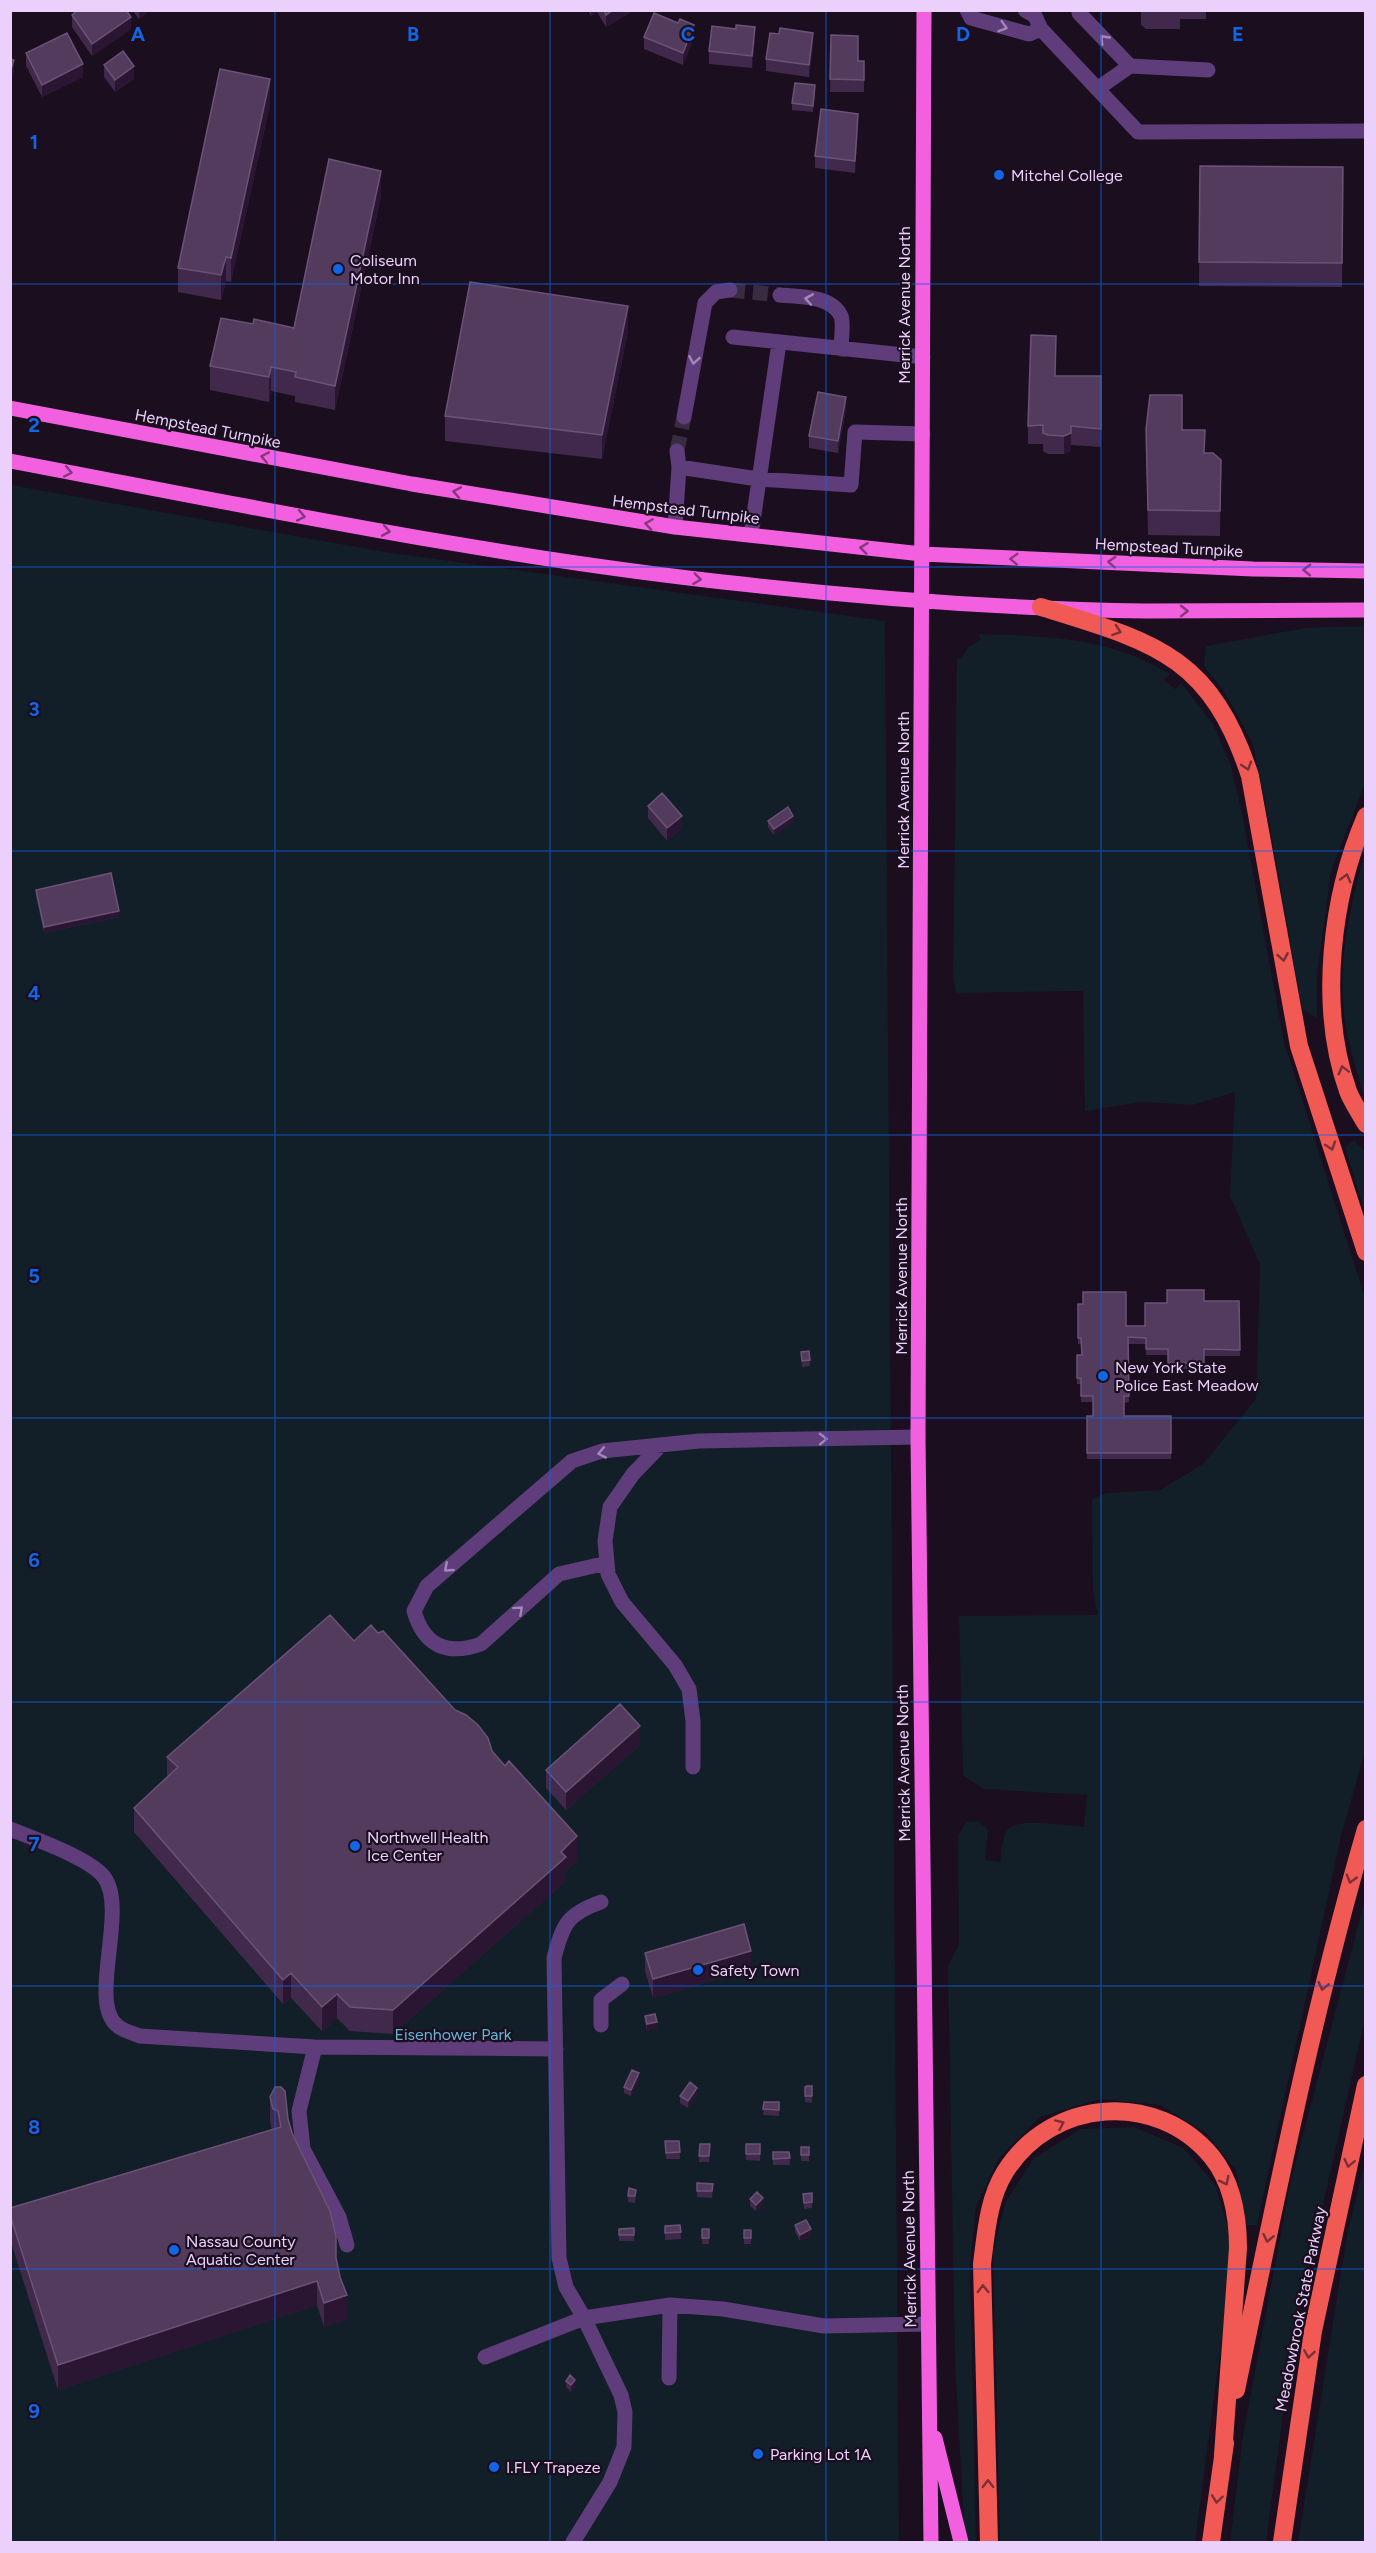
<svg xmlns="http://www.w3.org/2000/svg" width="1376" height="2553" viewBox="0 0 1376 2553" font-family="Figtree,sans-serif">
	<rect width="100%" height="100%" fill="#1a0e1f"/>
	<path fill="#121e28" d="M11,485L385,552L885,621L899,2542H11Z
		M1365,626V783L1331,872L1317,976V1018L1302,1009L1266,805L1252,742L1225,693L1204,666L1206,646L1305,628Z
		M978,634C1047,636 1110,637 1170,674L1164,680L1175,689L1181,683L1213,724L1231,766L1243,818L1284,1042L1365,1298L1366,1748L1341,1836L1257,2225H1247L1236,2170L1206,2133L1160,2105L1100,2099L1040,2117L999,2158L976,2207L970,2264L976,2542H965L955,2363L948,1966L959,1944L958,1836L966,1822L978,1821L988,1830L985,1860L1000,1862C1002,1851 1001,1838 1008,1829C1019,1817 1067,1826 1084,1827L1087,1795L983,1789L963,1775L959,1616L1098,1615L1093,1592L1092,1499L1106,1493L1160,1490L1203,1464L1256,1399L1260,1265L1230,1196L1235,1092L1193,1105L1141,1102L1085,1111L1083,991L956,993L953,978L957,659H961L968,647L981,639Z
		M1365,853V1102C1359,1076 1349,1048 1345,1021C1337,964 1349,908 1365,853Z
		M1354,1140L1365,1152V1213L1345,1147Z
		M1365,1899V2018L1293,2339L1266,2542H1230L1243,2436L1290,2184Z
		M1134,2127L1184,2148L1216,2186L1229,2232V2283L1195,2542H1000L993,2254L1005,2203L1034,2158L1081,2129Z
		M1365,2162V2542H1298L1347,2235Z"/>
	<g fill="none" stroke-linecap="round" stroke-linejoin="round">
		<path stroke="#392b40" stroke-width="15" stroke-dasharray="15 8" stroke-linecap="butt" d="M730,290L780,295
			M677,451L684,417"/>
		<path stroke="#5e3d7a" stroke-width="15" d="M967,10L971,18L1029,34L1041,29
			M1025,10L1035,16L1041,29L1138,132L1366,131
			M1079,13L1130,66
			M1097,89L1130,66L1208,70
			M780,295C799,297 831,295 841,316C844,324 841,340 841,349
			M733,337L923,357
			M684,417L705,303L716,292L730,290
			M679,467L758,479L851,485L855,432L923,434
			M675,527L679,467L677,451
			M751,535L779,343
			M660,1446L633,1474L610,1507L605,1541L608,1574L622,1602L675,1665L689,1689L693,1721V1767
			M607,1563L559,1574L481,1644C447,1656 424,1646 414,1611L427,1586L572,1461L602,1451L699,1441L918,1437
			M10,1829C34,1839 90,1858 104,1877C129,1910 86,2005 119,2027C124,2031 133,2033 140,2036L315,2047L556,2049
			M601,2025V2000L622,1984
			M315,2047L299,2111L303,2149L339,2217L347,2245
			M485,2357L584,2318L670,2305L723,2309L824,2326L927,2324
			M669,2378L670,2305
			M573,2542L610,2482L624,2447L625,2412L621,2395L584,2318L566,2287L559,2258L554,1958C563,1924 567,1914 601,1902"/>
		<path stroke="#f260df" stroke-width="15" d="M924,10L918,1437L931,2542
			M10,408L412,484L675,527L922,554L1253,569L1366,571
			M10,461C253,507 496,558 742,584C875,599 1011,609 1146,611C1219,611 1292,611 1366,610
			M935,2438L961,2542"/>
		<path stroke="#f15955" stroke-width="18" d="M1041,607C1153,642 1210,654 1250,776L1299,1046L1366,1252
			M1366,816C1331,897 1318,1007 1348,1091C1352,1102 1360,1113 1366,1124
			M1236,2390C1275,2202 1312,2014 1366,1829
			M989,2542L982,2264C986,2234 988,2199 1005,2172C1051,2098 1157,2090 1212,2157C1232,2182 1238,2217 1238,2248L1223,2455
			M1211,2542L1225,2443
			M1282,2542L1313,2331L1366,2085"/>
	</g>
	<path fill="#41294b" d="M132,10H150L139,19Z
		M588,10H634L606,27L597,12L591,16Z
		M1141,10H1206V19H1180V29H1146L1141,25Z
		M72,15L131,29L92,56L72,27Z
		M736,29L755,39L752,68L709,64V51Z
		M779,34L813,45L809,77L766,71V59Z
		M831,35L858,61H864V92H830Z
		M644,37H694L683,65L644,49Z
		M26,53L83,77L42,97L26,66Z
		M104,65L134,79L115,92L104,77Z
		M815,92L813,112L792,110V103Z
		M270,104L231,282L226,281L221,300L178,292V268Z
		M858,127L855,173L815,168V156Z
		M1200,166L1343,167L1342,287L1199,286Z
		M381,196L335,410L295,402V396L271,391L269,402L210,390V366L253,324L294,328Z
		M628,331L602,459L445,441V416Z
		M1055,376H1101V447L1071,445V451L1064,454H1048L1043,451V444H1028V426Z
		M846,409L838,453L809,448V436Z
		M1146,429L1182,430L1205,453L1221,460L1220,536L1148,535Z
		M648,806L682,828L667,841L648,818Z
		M768,821L793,822L774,835L768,827Z
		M36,890L119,917L44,933L36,896Z
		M1204,1301H1239L1240,1356H1204V1369H1168V1355H1146V1344H1128L1129,1402L1124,1403V1416H1171V1459H1087V1416H1093V1402H1081V1384H1077V1355H1081V1344H1078V1304L1126,1326H1145L1167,1303Z
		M809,1351L810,1366L802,1367L801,1352Z
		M354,1641L492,1751L577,1860L566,1871V1881L393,2034L350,2031L337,2018L322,2031L291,1998L283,2004L134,1832V1808L167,1777V1757Z
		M640,1745L566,1810L546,1788V1770Z
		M645,1953L751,1969L653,1998L645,1971Z
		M645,2016L657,2028L647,2031L645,2022Z
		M639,2079L631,2096L624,2093V2087Z
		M812,2086V2103L805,2102V2087Z
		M697,2094L688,2108L680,2103V2096Z
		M270,2097L288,2119L336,2261L347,2319L324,2327L317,2305L58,2390L10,2239V2208L272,2130L270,2122Z
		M764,2102H779V2116L763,2115Z
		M665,2141H679L680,2159H666Z
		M700,2144H710L709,2162H699Z
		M746,2144H760V2161L746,2160Z
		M801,2147H809V2161H801Z
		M773,2152H789L790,2165H773Z
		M713,2184L712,2198L697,2197V2191Z
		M812,2193V2208L804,2209L803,2194Z
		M628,2196H636L635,2203L628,2202Z
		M750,2199L763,2204L756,2211L750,2206Z
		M680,2225L681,2239L665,2240V2226Z
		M795,2225L811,2236L800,2241L795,2232Z
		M634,2228V2241H619V2229Z
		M702,2229H709V2244H702Z
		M744,2230H751V2244H744Z
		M566,2381L575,2386L571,2392L566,2387Z"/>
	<path fill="#2a1632" d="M139,10H150L139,19Z
		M591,10H597V12L591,16Z
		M613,10H634L606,27V15Z
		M131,17V29L92,56V44Z
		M694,25V37L683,65V53Z
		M755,27V39L752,68V56Z
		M813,33V45L809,77V65Z
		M14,60V72L10,85V73Z
		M83,64V77L42,97V85Z
		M134,66V79L115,92V80Z
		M270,79V104L231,282V258Z
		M858,114V127L855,173V161Z
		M381,171V196L335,410V386Z
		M226,257V281L221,300V275Z
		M628,306V331L602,459V435Z
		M271,367V391L269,402V377Z
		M846,397V409L838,453V441Z
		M1071,426V451L1064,454V436Z
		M682,816V828L667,841V828Z
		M793,816V822L774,835V829Z
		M119,911V917L44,933V927Z
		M640,1726V1745L566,1810V1792Z
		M577,1836V1860L566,1871V1881L393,2034V2010Z
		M751,1951V1969L653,1998V1979Z
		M291,1973V1998L283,2004V1980Z
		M337,1994V2018L322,2031V2007Z
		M657,2022V2028L647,2031V2024Z
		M639,2073V2079L631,2096V2090Z
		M697,2088V2094L688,2108V2101Z
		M763,2198V2204L756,2211V2205Z
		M811,2229V2236L800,2241V2235Z
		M317,2281V2305L58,2390V2365Z
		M347,2295V2319L324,2327V2303Z
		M575,2380V2386L571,2392V2385Z"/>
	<path fill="#533b5e" stroke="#6b5277" stroke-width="1.5" d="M78,10H126L131,17L92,44L72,15Z
		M604,10H613L606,15Z
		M654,13L678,23L680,19L694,25L683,53L644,37Z
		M736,25L755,27L752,56L709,51L712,26L736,29Z
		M780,28L813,33L809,65L766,59L770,33L779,34Z
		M67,33L83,64L42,85L26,53Z
		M831,35L858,36V61H864V80L830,79Z
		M123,51L134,66L115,80L104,65Z
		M10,59L14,60L10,73Z
		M220,69L270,79L231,258L226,257L221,275L178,268Z
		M795,83L815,85L813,106L792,103Z
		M821,109L858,114L855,161L815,156Z
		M329,159L381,171L335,386L295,377L296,372L271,367L269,377L210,366L221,318L253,324L254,319L294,328Z
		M1200,166L1343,167L1342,263L1199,262Z
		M470,282L628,306L602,435L445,416Z
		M1031,335L1056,336L1055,376H1101V429L1071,426V433L1064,436L1048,435L1043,433V425L1028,426Z
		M818,392L846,397L838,441L809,436Z
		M1150,395H1182V430H1205L1204,453H1213L1221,460L1220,511L1148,510L1146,429Z
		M662,793L682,816L667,828L648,806Z
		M788,807L793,816L774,829L768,821Z
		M111,873L119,911L44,927L36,890Z
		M1167,1290H1204V1301H1239L1240,1350L1204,1349V1363H1168V1349H1146V1338L1128,1337L1129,1396H1124V1416H1171V1453H1087V1416H1093V1396H1081V1378H1077V1355H1082L1081,1338H1078V1304H1083V1292H1126V1326H1145V1303H1167Z
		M809,1351L810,1360L802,1361L801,1352Z
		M330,1615L354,1641L371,1625L378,1633L383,1631L455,1710L466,1715L478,1725L488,1738L492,1751L505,1766L509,1761L577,1836L561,1852L566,1857L393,2010L350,2007L337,1994L322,2007L291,1973L283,1980L134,1808L178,1767L167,1757Z
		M620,1704L640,1726L566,1792L546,1770Z
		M744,1924L751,1951L653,1979L645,1953Z
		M655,2014L657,2022L647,2024L645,2016Z
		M632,2070L639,2073L631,2090L624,2087Z
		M690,2082L697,2088L688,2101L680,2096Z
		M807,2086H812V2096H805V2087Z
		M275,2087H281L285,2091L288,2119L292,2133L330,2211L336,2236V2258L340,2277L347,2295L324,2303L317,2281L58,2365L10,2215V2208L281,2127L278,2111L273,2109L270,2097Z
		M764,2102H779V2110L763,2109Z
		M665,2141H679L680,2152L666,2153Z
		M700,2144H710L709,2156H699Z
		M746,2144H760V2154H746Z
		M801,2147H809V2155H801Z
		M773,2152H789L790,2158L773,2159Z
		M697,2183L713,2184L712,2191H697Z
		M629,2188L636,2190L635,2196H628Z
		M757,2192L763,2198L756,2205L750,2199Z
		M812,2193V2202L804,2203L803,2194Z
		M806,2220L811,2229L800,2235L795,2225Z
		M680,2225L681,2232L665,2233V2226Z
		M634,2228V2235H619V2229Z
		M702,2229H709V2238H702Z
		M744,2230H751V2238H744Z
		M570,2375L575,2380L571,2385L566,2381Z"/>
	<defs><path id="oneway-chevron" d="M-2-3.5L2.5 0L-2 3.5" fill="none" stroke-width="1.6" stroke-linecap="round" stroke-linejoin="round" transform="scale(1.5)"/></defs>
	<g stroke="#a486ba">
		<use href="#oneway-chevron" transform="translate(1003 27) rotate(16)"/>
		<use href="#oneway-chevron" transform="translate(1104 39) rotate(-134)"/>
		<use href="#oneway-chevron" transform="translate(809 299) rotate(-170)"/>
		<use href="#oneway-chevron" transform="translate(694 360) rotate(100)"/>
		<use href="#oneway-chevron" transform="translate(823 1439) rotate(-1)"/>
		<use href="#oneway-chevron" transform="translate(602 1453) rotate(169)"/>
		<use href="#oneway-chevron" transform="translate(448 1568) rotate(139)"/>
		<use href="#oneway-chevron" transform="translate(519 1610) rotate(-42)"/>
	</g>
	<g stroke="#86377f">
		<use href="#oneway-chevron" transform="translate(265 457) rotate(-169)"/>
		<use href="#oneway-chevron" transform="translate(68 472) rotate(11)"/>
		<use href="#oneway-chevron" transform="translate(457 492) rotate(-170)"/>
		<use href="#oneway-chevron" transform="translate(301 516) rotate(11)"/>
		<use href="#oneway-chevron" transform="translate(649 524) rotate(-172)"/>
		<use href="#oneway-chevron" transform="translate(386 531) rotate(10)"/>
		<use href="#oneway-chevron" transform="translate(864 548) rotate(-173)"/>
		<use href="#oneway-chevron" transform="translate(1014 559) rotate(-178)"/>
		<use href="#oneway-chevron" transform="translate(1112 562) rotate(-177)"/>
		<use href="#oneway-chevron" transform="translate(1307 570) rotate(-179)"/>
		<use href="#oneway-chevron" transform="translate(697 579) rotate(7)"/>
		<use href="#oneway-chevron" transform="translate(1184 611)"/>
	</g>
	<g stroke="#7b3037">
		<use href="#oneway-chevron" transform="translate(1117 631) rotate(19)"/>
		<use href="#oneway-chevron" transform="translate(1247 766) rotate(72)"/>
		<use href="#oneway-chevron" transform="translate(1346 878) rotate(-75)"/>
		<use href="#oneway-chevron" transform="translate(1283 957) rotate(80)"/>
		<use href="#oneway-chevron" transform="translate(1343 1070) rotate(-104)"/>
		<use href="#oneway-chevron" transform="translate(1331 1146) rotate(72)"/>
		<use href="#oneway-chevron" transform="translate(1351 1879) rotate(106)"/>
		<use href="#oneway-chevron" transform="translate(1323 1986) rotate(103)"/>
		<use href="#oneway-chevron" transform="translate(1060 2124) rotate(-24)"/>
		<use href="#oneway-chevron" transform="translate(1349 2163) rotate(102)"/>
		<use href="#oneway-chevron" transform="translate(1225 2181) rotate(63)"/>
		<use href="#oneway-chevron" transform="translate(1268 2238) rotate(102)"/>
		<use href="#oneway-chevron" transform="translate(983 2289) rotate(-91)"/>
		<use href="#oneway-chevron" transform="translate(1309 2354) rotate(99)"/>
		<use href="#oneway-chevron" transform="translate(988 2484) rotate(-91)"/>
		<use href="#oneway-chevron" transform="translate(1217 2499) rotate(97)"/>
	</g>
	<path fill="none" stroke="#1265e5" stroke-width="1.5" stroke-opacity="0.55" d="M275,10V2542M550,10V2542M826,10V2542M1101,10V2542M10,284H1366M10,567H1366M10,851H1366M10,1135H1366M10,1418H1366M10,1702H1366M10,1986H1366M10,2269H1366"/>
	<g fill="#1265e5" stroke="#1a0e1f" stroke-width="2">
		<circle cx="999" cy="175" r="6"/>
		<circle cx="338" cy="269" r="6"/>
		<circle cx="1103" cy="1376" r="6"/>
		<circle cx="355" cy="1846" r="6"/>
		<circle cx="698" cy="1970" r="6"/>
		<circle cx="174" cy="2250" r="6"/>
		<circle cx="758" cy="2454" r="6"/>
		<circle cx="494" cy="2467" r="6"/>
	</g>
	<g text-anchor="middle" stroke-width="4.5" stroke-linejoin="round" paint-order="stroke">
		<g font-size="16" fill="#ebd0fb" stroke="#1a0e1f" text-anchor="start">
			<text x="1011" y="181">Mitchel College</text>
			<text x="350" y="266">Coliseum<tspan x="350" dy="18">Motor Inn</tspan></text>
			<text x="1115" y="1373">New York State<tspan x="1115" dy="18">Police East Meadow</tspan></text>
			<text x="367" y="1843">Northwell Health<tspan x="367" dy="18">Ice Center</tspan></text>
			<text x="710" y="1976">Safety Town</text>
			<text x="186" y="2247">Nassau County<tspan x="186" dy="18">Aquatic Center</tspan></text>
			<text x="770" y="2460">Parking Lot 1A</text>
			<text x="506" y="2473">I.FLY Trapeze</text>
		</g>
		<g font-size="16" fill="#ebd0fb" stroke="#1a0e1f">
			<text transform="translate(904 305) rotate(-90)" y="6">Merrick Avenue North</text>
			<text transform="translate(208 428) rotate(11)" y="6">Hempstead Turnpike</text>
			<text transform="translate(686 509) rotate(7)" y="6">Hempstead Turnpike</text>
			<text transform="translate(1169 547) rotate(3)" y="6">Hempstead Turnpike</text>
			<text transform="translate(903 790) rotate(-90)" y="6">Merrick Avenue North</text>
			<text transform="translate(901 1276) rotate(-90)" y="6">Merrick Avenue North</text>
			<text transform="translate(903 1763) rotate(-91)" y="6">Merrick Avenue North</text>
			<text transform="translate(909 2249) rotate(-91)" y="6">Merrick Avenue North</text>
			<text transform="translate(1300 2309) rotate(-79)" y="6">Meadowbrook State Parkway</text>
		</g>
		<g font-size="16" fill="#62b7d5" stroke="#1a0e1f">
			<text x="453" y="2040">Eisenhower Park</text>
		</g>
	</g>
	<g font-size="20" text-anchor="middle" font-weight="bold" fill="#1265e5" stroke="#1a0e1f" stroke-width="4.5" stroke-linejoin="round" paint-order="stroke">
		<text x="138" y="41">A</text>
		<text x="413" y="41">B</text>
		<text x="688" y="41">C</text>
		<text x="963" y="41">D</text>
		<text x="1238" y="41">E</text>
		<text x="34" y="149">1</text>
		<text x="34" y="432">2</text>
		<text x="34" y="716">3</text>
		<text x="34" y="1000">4</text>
		<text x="34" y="1283">5</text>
		<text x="34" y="1567">6</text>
		<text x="34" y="1851">7</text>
		<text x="34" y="2134">8</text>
		<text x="34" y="2418">9</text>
	</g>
	<rect width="1376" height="2553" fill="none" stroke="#ebd0fb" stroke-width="24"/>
</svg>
